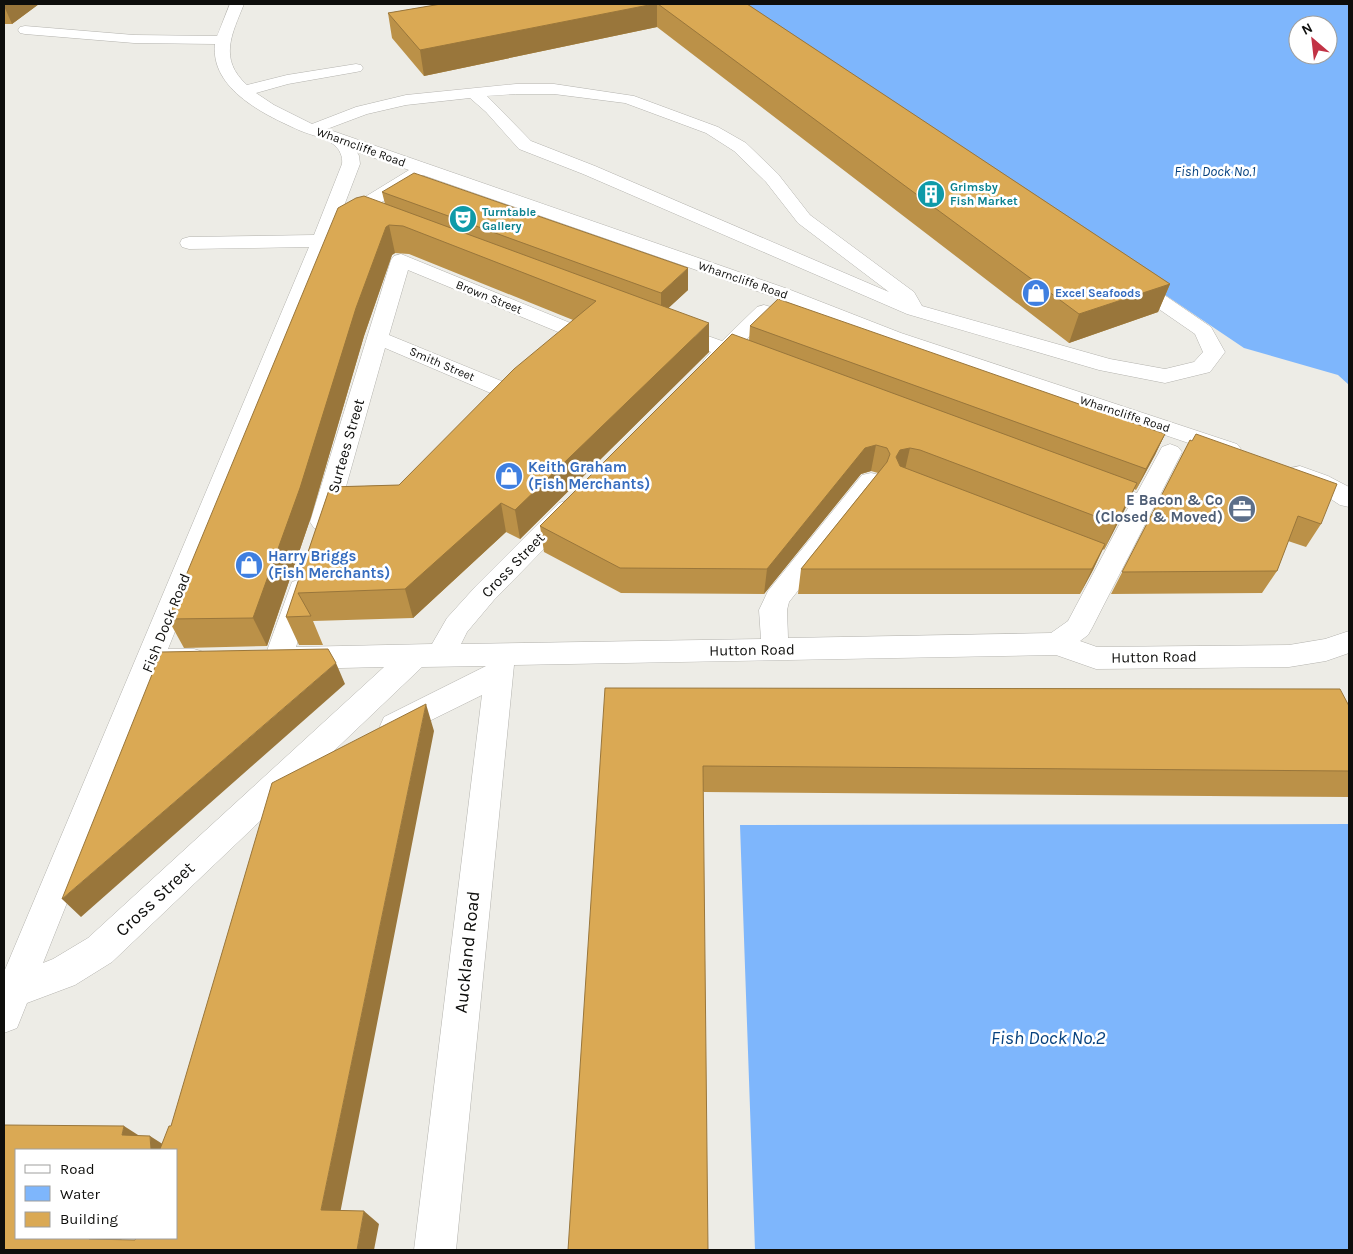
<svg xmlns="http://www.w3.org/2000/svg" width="1353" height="1254" viewBox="0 0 1353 1254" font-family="Karla,sans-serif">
	<rect width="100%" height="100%" fill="#edece6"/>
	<path fill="#7eb6fc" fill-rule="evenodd" d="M733,4H1349V385L1338,375L1244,348ZM1298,25H1328V55H1298Z
		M1349,824V1250H755L740,825Z"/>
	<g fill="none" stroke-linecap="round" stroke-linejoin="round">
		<defs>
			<path id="minor" d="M230,4H244C232,34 218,59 247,85L287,75L356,64L361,65L363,68L361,71L356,72L288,84L256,93L274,105L312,124L356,107L406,95L516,84H554L634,96L718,127L746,143L778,174L810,215L914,292L922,306L1110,359L1165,369L1194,362L1203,352L1195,334L1124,285L1121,281L1124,277L1131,275L1138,277L1211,327L1225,352L1210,372L1165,383L1099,370L907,314L583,174L519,149L486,112L470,98L406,105L367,114L327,129L788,289L901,333L1237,444L1241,449L1237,454L1229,457L1221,454L887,341L774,297L423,175L333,234L168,649H194L204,652L208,660L204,668L194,671L159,672L43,963L53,959L88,938L384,667L297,669C286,666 279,670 268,667L264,659L292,582L301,579L310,582L314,589L296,647L432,644L447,618L476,586L559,503L568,500L577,503L580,509L577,515L494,600L467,632L461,644L761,639L759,610L768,591L862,475L871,473L880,475L883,481L880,487L789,602L787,610L788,638L1051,633L1068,621L1128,508L1087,493L1084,487L1087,481L1096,479L1137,493L1162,447L1170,444L1178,447L1182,452L1092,628L1088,635L1080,641L1097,647L1289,645L1325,639L1349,631V653L1326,661L1289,667L1096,669L1056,655L514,665L456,1250H414L482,695L395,738L384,735L380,726L384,717L486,666L422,667L112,962L75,985L27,1003L17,1028L4,1033V972L309,247L189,249L182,247L180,243L182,239L189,237L314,235L342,164C343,157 340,149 333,144C325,138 311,135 301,131C267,116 210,90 215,44L134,43L25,34L20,33L18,30L20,27L25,26L134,35L217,36ZM516,94H554L625,103L706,133L734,151L766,182L798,223L889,292L595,166L531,141L487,96ZM357,152L409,170L342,211L360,164L359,156Z
				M401,254L585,329L588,333C580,345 567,356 552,353L549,348L563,334L408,270L389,335L516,387L519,392L516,397L508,399L500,397L385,348L336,522L332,528L323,531L314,528L310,522L391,260L394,256Z
				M764,305L771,307L774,311L739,347L761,355L764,360L761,365L753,366L729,358C721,366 717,368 706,366L703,361L711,352L667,334L664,330L667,326L674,324L722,341L757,307Z
				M1300,466L1328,476L1349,487V507L1340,505L1317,490L1291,480L1288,474L1291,468Z"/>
		</defs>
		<use href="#minor" stroke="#b4b3ae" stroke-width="1"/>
		<use href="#minor" fill="#fff" fill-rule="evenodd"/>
	</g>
	<path fill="#bb9148" d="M4,4H39L12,24H4Z
		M441,4H747L1170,284L1158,312L1069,343L657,27L424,76L392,38L388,13Z
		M382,192L688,290L668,308L709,352L520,539L506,532L413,618L313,621L323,645H299L286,617L330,487L399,485L573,320L409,254L395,253L392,255L364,336L311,517L267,646L184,648L168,619L385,204Z
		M750,326L1165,434L1155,455L1136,490L1134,489L1125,509L1104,550L1103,549L1093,570L1080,594H798L801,569L878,473L871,471L861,474L764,594L621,593L544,552L540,526L749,341Z
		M1190,440L1321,524L1306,547L1288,541L1277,571L1262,593L1111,594Z
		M605,688L1349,706V797L704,792Z"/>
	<path fill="#99763b" d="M4,4H39L12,24L4,6Z
		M654,4H657V27L424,76L420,50Z
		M389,225L395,253L392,255L364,336L311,517L267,646L253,618L356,308L386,227Z
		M688,268V290L661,315V293Z
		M1170,284L1158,312L1069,343L1079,314Z
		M709,323V352L520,539L515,510Z
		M1165,434L1155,455L1136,490L1146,469Z
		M876,445L871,471L861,474L764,594L767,569L865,448Z
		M910,448L904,474L896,457L900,450Z
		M1137,483L1125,509L1104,550L1116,524Z
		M501,503L506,532L413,618L405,589Z
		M1105,544L1093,570L1080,594L1092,569Z
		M336,663L345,684L81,917L62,899Z
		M426,704L434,731L338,1224L321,1210Z
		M124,1126L149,1142L122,1135Z
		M150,1136L172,1150H151Z
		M364,1211L379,1224L374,1250H357Z
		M90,1238H122L118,1250L89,1239Z"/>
	<path fill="#daa954" stroke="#99763b" d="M441,4H654L420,50L388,13Z
		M658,4H747L1170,284L1079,314Z
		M414,173L688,268L661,293L382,192Z
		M364,196L709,323L515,510L501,503L405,589L298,593L311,616L286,617L330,487L399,485L514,369L596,301L403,226L389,225L386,227L356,308L300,488L253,618L168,619L338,208L356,198Z
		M778,299L1165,434L1146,469L750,326Z
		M732,334L1137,483L1116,524L920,450L910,448L900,450L896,457L900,466L1105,544L1092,569H801L887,462L890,454L887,448L876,445L865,448L767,569L620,568L540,526Z
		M1196,434L1337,484L1321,524L1298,516L1277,571L1122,572L1190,440L1192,441Z
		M328,649L336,663L62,899L161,652Z
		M605,688L1340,689L1349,706V771L703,766L708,1250H568Z
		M426,704L321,1210L364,1211L357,1250H4V1125L124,1126L122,1135L150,1136L151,1150H16V1238H90L89,1239L135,1240L136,1238H176V1150H156L160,1149L169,1126H171L272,783Z"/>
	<defs>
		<symbol id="building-disc" viewBox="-11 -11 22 22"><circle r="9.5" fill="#0f9aa8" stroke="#fff"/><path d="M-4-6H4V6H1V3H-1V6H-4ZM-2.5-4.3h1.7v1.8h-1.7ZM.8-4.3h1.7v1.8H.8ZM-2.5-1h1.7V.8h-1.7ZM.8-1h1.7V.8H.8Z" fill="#fff"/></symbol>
		<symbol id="theatre-disc" viewBox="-11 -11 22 22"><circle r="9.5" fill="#0f9aa8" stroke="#fff"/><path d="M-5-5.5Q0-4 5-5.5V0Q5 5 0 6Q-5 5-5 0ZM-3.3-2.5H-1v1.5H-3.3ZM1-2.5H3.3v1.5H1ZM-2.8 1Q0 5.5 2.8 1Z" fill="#fff"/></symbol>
		<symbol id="shop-disc" viewBox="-11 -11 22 22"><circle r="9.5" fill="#3f7fe0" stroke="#fff"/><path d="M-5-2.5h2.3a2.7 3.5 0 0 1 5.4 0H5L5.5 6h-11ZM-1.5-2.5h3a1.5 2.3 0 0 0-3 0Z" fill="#fff"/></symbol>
		<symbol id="office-disc" viewBox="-11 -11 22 22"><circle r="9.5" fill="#5c6f8a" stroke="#fff"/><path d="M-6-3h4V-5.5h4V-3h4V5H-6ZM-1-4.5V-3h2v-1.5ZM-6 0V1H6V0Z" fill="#fff"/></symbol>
	</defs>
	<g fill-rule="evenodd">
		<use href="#building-disc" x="915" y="178" width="32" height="32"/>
		<use href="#theatre-disc" x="447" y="203" width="32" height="32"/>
		<use href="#shop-disc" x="1020" y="277" width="32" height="32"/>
		<use href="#shop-disc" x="493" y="460" width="32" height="32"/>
		<use href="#office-disc" x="1226" y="493" width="32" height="32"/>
		<use href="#shop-disc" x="233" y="549" width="32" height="32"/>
	</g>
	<g text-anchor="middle" stroke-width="5" stroke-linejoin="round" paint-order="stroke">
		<g font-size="12" fill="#0e0e0c" stroke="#fff">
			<text transform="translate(361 147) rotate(20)" y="4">Wharncliffe Road</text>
			<text transform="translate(743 280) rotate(19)" y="4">Wharncliffe Road</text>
			<text transform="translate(489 297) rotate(22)" y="4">Brown Street</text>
			<text transform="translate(442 364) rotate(23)" y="4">Smith Street</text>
			<text transform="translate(1125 414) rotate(18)" y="4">Wharncliffe Road</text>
		</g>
		<g font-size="12" font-weight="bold" fill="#0d838f" stroke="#fff" text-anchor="start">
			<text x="950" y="191">Grimsby<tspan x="950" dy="14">Fish Market</tspan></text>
			<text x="482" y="216">Turntable<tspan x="482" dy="14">Gallery</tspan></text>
		</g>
		<g font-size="12" font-weight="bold" fill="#366cbe" stroke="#fff" text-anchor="start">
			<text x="1055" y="297">Excel Seafoods</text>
		</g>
		<g font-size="14" font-style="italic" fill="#07427f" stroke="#fff">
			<text x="1215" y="176">Fish Dock No.1</text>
		</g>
		<g font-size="15" fill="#0e0e0c" stroke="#fff">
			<text transform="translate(346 446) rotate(-74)" y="5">Surtees Street</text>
			<text transform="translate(513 565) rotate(-46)" y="5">Cross Street</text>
			<text transform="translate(166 623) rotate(-68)" y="5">Fish Dock Road</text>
			<text transform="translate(752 650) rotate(-1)" y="5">Hutton Road</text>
			<text transform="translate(1154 657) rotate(-1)" y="5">Hutton Road</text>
		</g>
		<g font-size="15" font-weight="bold" fill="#366cbe" stroke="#fff" text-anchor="start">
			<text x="528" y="472">Keith Graham<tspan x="528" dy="17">(Fish Merchants)</tspan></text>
			<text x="268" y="561">Harry Briggs<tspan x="268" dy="17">(Fish Merchants)</tspan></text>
		</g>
		<g font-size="15" font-weight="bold" fill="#4e5e75" stroke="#fff" text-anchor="end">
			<text x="1223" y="505">E Bacon &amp; Co<tspan x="1223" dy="17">(Closed &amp; Moved)</tspan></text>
		</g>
		<g font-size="18" fill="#0e0e0c" stroke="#fff">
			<text transform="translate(155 899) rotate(-43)" y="6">Cross Street</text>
			<text transform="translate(467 952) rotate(-84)" y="6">Auckland Road</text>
		</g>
		<g font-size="19" font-style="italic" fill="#07427f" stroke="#fff">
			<text x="1048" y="1044">Fish Dock No.2</text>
		</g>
	</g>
	<rect width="1353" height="1254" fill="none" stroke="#0e0e0c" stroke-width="10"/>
	<rect x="15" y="1149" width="162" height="90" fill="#ffffff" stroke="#9f9f9e"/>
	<rect x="25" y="1165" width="25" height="8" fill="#ffffff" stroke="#9f9f9e"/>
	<text x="60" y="1174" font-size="15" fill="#0e0e0c">Road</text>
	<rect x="25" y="1186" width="25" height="15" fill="#7eb6fc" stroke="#9f9f9e"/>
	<text x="60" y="1199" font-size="15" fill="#0e0e0c">Water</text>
	<rect x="25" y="1212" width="25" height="15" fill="#daa954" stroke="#9f9f9e"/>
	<text x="60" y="1224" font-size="15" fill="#0e0e0c">Building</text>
	<g transform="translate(1313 40) rotate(332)"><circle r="24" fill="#ffffff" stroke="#9f9f9e"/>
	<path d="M0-4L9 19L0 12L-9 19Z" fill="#c23245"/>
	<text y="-8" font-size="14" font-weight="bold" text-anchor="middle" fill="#0e0e0c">N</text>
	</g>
</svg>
